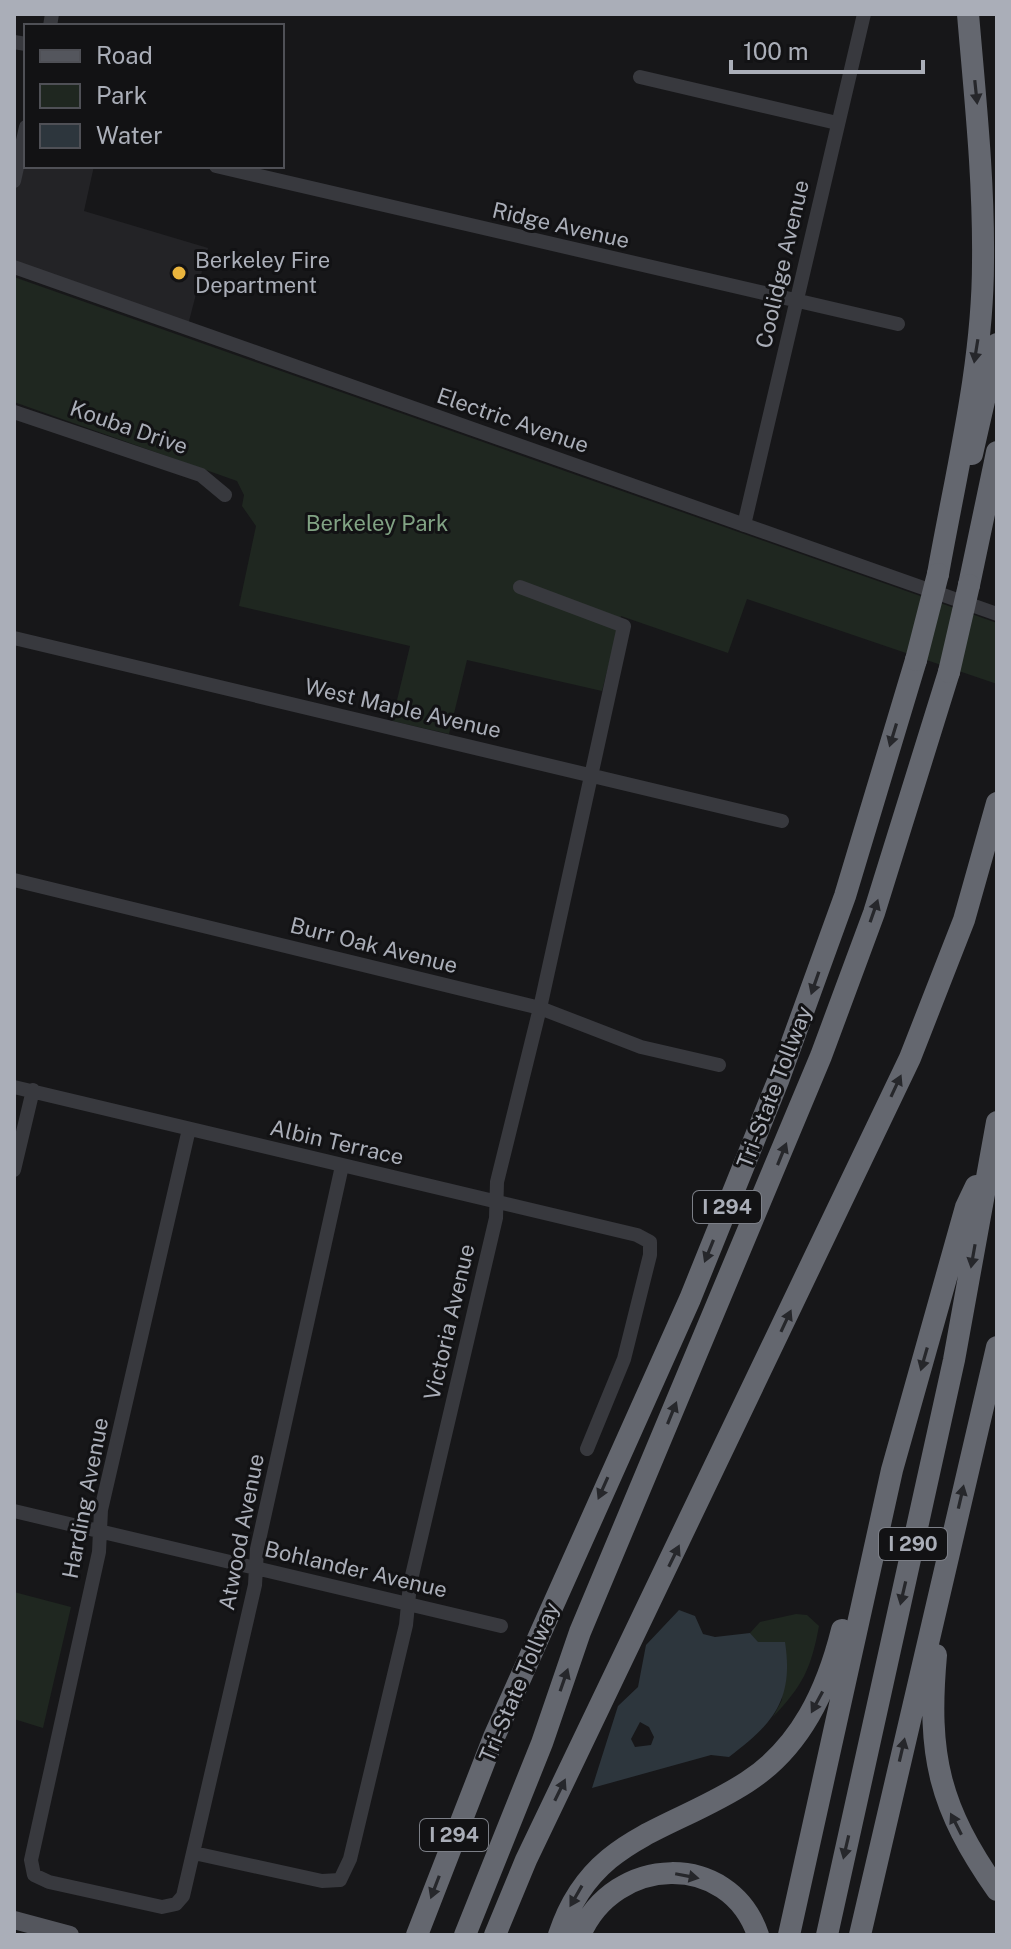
<svg xmlns="http://www.w3.org/2000/svg" width="1011" height="1949" viewBox="0 0 1011 1949" font-family="'Public Sans',sans-serif">
	<rect width="100%" height="100%" fill="#171719"/>
	<path fill="#232326" d="M26,137V166H94L84,211L208,248L188,325L14,264V193Z"/>
	<path fill="#1f2720" d="M14,277L997,623V684L747,599L728,653L621,616L602,691L467,660L449,734L392,721L410,646L239,606L256,526L242,506L244,495L237,481L14,402Z
		M14,1592L71,1607L43,1728L14,1719Z
		M796,1614L807,1615L819,1626C811,1669 803,1685 773,1717L782,1700L784,1642H757L750,1633L760,1622Z"/>
	<path fill="#2d363d" fill-rule="evenodd" d="M679,1610L695,1616L703,1634L715,1637L750,1633L758,1642H785C794,1700 773,1724 729,1757L711,1755L592,1788L618,1706L638,1687L646,1645ZM640,1722L649,1727L654,1737L651,1745L635,1747L631,1739Z"/>
	<g fill="none" stroke-linecap="round" stroke-linejoin="round">
		<path stroke="#38393e" stroke-width="14" d="M50,26L52,14
			M14,42L26,44
			M640,77L837,123
			M216,166L898,324
			M14,181L26,127
			M14,267L997,614
			M14,412L201,475L225,495
			M744,525L864,14
			M14,638L782,821
			M14,880L540,1008L641,1047L719,1065
			M14,1087L637,1235L650,1242V1255L624,1359L587,1449
			M189,1129L101,1510L99,1552L31,1860L34,1875L49,1882L162,1907L176,1904L183,1896L255,1585L257,1549L342,1166
			M14,1170L33,1090
			M14,1511L501,1626
			M194,1853L322,1881L340,1880L350,1859L406,1625L410,1584L496,1218L497,1182L540,1008L624,626L520,587"/>
		<path stroke="#54565d" stroke-width="18" d="M14,1920L70,1935"/>
		<path stroke="#64676f" stroke-width="22" d="M972,454L997,344
			M938,574C956,472 983,366 983,262C984,179 975,97 968,14
			M969,585L997,452
			M936,1655C927,1756 939,1807 997,1890
			M417,1935L494,1737L690,1299L778,1081L845,896L916,660
			M465,1935L542,1743L580,1632L821,1056L874,913L949,672
			M495,1935L526,1860L910,1058L964,920L997,803
			M559,1935C591,1836 670,1832 747,1782C801,1747 827,1690 842,1630
			M580,1935C614,1855 729,1850 758,1935
			M789,1935L892,1470L966,1207L976,1186
			M827,1935L954,1360L997,1122
			M860,1935L997,1347"/>
		<path stroke="#64676f" stroke-width="22" d="M916,660L938,574
			M949,672L969,585"/>
	</g>
	<defs><path id="oneway-solid" d="M-6-.8H1V-3.2L6.5 0L1 3.2V.8H-6Z" transform="scale(2)"/></defs>
	<g fill="#26272b">
		<use href="#oneway-solid" transform="translate(976 92) rotate(84)"/>
		<use href="#oneway-solid" transform="translate(976 351) rotate(99)"/>
		<use href="#oneway-solid" transform="translate(893 735) rotate(107)"/>
		<use href="#oneway-solid" transform="translate(874 911) rotate(-71)"/>
		<use href="#oneway-solid" transform="translate(815 983) rotate(109)"/>
		<use href="#oneway-solid" transform="translate(896 1086) rotate(-65)"/>
		<use href="#oneway-solid" transform="translate(782 1154) rotate(-68)"/>
		<use href="#oneway-solid" transform="translate(709 1251) rotate(112)"/>
		<use href="#oneway-solid" transform="translate(973 1256) rotate(100)"/>
		<use href="#oneway-solid" transform="translate(786 1321) rotate(-65)"/>
		<use href="#oneway-solid" transform="translate(924 1359) rotate(106)"/>
		<use href="#oneway-solid" transform="translate(672 1413) rotate(-68)"/>
		<use href="#oneway-solid" transform="translate(603 1488) rotate(114)"/>
		<use href="#oneway-solid" transform="translate(961 1497) rotate(-77)"/>
		<use href="#oneway-solid" transform="translate(674 1556) rotate(-64)"/>
		<use href="#oneway-solid" transform="translate(903 1593) rotate(103)"/>
		<use href="#oneway-solid" transform="translate(564 1680) rotate(-71)"/>
		<use href="#oneway-solid" transform="translate(817 1702) rotate(118)"/>
		<use href="#oneway-solid" transform="translate(902 1750) rotate(-77)"/>
		<use href="#oneway-solid" transform="translate(560 1790) rotate(-64)"/>
		<use href="#oneway-solid" transform="translate(956 1824) rotate(-117)"/>
		<use href="#oneway-solid" transform="translate(846 1847) rotate(103)"/>
		<use href="#oneway-solid" transform="translate(687 1876) rotate(11)"/>
		<use href="#oneway-solid" transform="translate(435 1887) rotate(111)"/>
		<use href="#oneway-solid" transform="translate(576 1896) rotate(120)"/>
	</g>
	<circle fill="#ebb53d" stroke="#121214" stroke-width="3" cx="179" cy="273" r="8"/>
	<g text-anchor="middle" stroke-width="6" stroke-linejoin="round" paint-order="stroke">
		<g fill="#121214" stroke="#7c7f87" stroke-width="2">
			<rect x="693" y="1191" width="68" height="32" rx="6"/>
			<rect x="879" y="1528" width="68" height="32" rx="6"/>
			<rect x="420" y="1819" width="68" height="32" rx="6"/>
		</g>
		<g font-size="20" font-weight="bold" fill="#aaaeb8">
			<text x="727" y="1214">I 294</text>
			<text x="913" y="1551">I 290</text>
			<text x="454" y="1842">I 294</text>
		</g>
		<g font-size="22" fill="#aaaeb8" stroke="#121214">
			<text transform="translate(561 225) rotate(13)" y="8">Ridge Avenue</text>
			<text transform="translate(782 264) rotate(-77)" y="8">Coolidge Avenue</text>
			<text transform="translate(513 420) rotate(19)" y="8">Electric Avenue</text>
			<text transform="translate(129 427) rotate(19)" y="8">Kouba Drive</text>
			<text transform="translate(403 708) rotate(13)" y="8">West Maple Avenue</text>
			<text transform="translate(374 945) rotate(14)" y="8">Burr Oak Avenue</text>
			<text transform="translate(774 1087) rotate(-69)" y="8">Tri-State Tollway</text>
			<text transform="translate(337 1142) rotate(13)" y="8">Albin Terrace</text>
			<text transform="translate(449 1322) rotate(-77)" y="8">Victoria Avenue</text>
			<text transform="translate(85 1498) rotate(-79)" y="8">Harding Avenue</text>
			<text transform="translate(241 1532) rotate(-79)" y="8">Atwood Avenue</text>
			<text transform="translate(356 1569) rotate(13)" y="8">Bohlander Avenue</text>
			<text transform="translate(519 1682) rotate(-67)" y="8">Tri-State Tollway</text>
		</g>
		<g font-size="22" fill="#aaaeb8" stroke="#121214" text-anchor="start">
			<text x="195" y="268">Berkeley Fire<tspan x="195" dy="25">Department</tspan></text>
		</g>
		<g font-size="22" fill="#81a384" stroke="#121214">
			<text x="377" y="531">Berkeley Park</text>
		</g>
	</g>
	<rect width="1011" height="1949" fill="none" stroke="#aaaeb8" stroke-width="32"/>
	<rect x="24" y="24" width="260" height="144" fill="#121214" stroke="#4f5056" stroke-width="2"/>
	<rect x="40" y="50" width="40" height="12" fill="#54565d" stroke="#4f5056" stroke-width="2"/>
	<text x="96" y="64" font-size="24" fill="#aaaeb8">Road</text>
	<rect x="40" y="84" width="40" height="24" fill="#1f2720" stroke="#4f5056" stroke-width="2"/>
	<text x="96" y="104" font-size="24" fill="#aaaeb8">Park</text>
	<rect x="40" y="124" width="40" height="24" fill="#2d363d" stroke="#4f5056" stroke-width="2"/>
	<text x="96" y="144" font-size="24" fill="#aaaeb8">Water</text>
	<path d="M731 60v12h192v-12" fill="none" stroke="#aaaeb8" stroke-width="4"/>
	<text x="743" y="60" font-size="24" fill="#aaaeb8" stroke="#121214" stroke-width="6" paint-order="stroke">100 m</text>
</svg>
